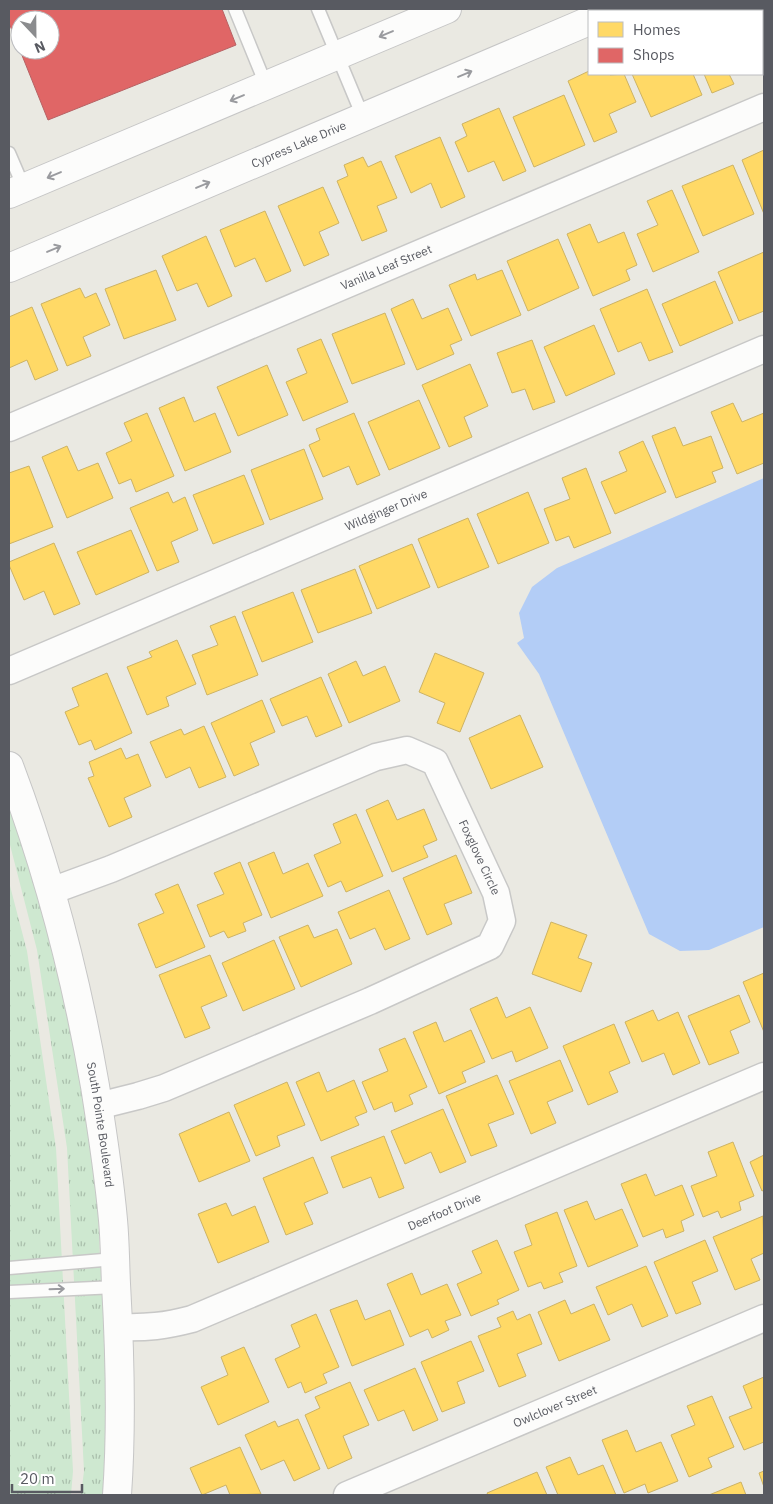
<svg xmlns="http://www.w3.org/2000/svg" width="773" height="1504" viewBox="0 0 773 1504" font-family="'IBM Plex Sans',sans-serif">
	<defs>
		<pattern id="grass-tufts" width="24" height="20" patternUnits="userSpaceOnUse" patternTransform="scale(1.25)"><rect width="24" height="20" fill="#cee8d0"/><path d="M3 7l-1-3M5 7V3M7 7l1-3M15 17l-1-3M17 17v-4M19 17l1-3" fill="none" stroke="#aabfac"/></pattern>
	</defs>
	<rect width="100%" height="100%" fill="#eae9e2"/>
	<path fill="url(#grass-tufts)" d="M9,801L26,852L59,970L73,1032L97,1186L100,1260L107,1353L108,1393L104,1495H81L84,1471L67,1148L37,950L9,841Z
		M9,882L27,951L56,1148L73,1471L71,1495H9Z"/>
	<path fill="#b3cdf6" d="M764,478V927L709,950L680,951L649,934L539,674L517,643L524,638L519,613L532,587L557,568Z"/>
	<path fill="#ffd966" stroke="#cdb364" d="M764,10V57L762,52V11Z
		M589,71V74H610V75L624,74L636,102L609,114L617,132L594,142L568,81Z
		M632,74H693L702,95L651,117Z
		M704,74H729L734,84L712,93Z
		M564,95L585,145L534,167L513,117Z
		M499,108L526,171L503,181L494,161L468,172L455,142L467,136L462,124Z
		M440,137L465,197L441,208L431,183L411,193L395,156Z
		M764,150V214L742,160Z
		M363,157L368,167L381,161L397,198L377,206L387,231L362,241L337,181L348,176L344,165Z
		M733,165L754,214L703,236L682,186Z
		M323,187L339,223L319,232L329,255L304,266L278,206Z
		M672,190L699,252L653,272L637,234L658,225L647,201Z
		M265,211L291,271L266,282L255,258L235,267L220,230Z
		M590,224L598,243L624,232L637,265L626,270L630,280L593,296L567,234Z
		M206,236L232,296L208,307L197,283L177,291L162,256Z
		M558,239L579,288L528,311L507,261Z
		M764,252V311L739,321L718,272Z
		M156,270L176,320L124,339L105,289Z
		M502,270L521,315L471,336L449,285L475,274L477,280Z
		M715,281L733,323L680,346L662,304Z
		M80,288L85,298L96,293L110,325L83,337L91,356L67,366L41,304Z
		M647,289L673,352L649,361L641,342L618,352L600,309Z
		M413,299L422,319L448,308L462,340L450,345L454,354L417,370L391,309Z
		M32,307L58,370L35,380L27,360L9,368V317Z
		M385,313L405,364L352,384L332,334Z
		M594,325L615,374L566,396L544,347Z
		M321,339L348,402L303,421L286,382L307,373L297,349Z
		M532,340L555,402L533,410L525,389L512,393L497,353Z
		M470,364L488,406L464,417L472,437L449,447L422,385Z
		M267,365L288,415L238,436L217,387Z
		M184,397L194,422L215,413L231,452L185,471L159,408Z
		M419,400L440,448L389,470L368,422Z
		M733,403L742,422L764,413V463L737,474L711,412Z
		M147,413L174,476L136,492L131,479L119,484L106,453L132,441L124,423Z
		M354,413L380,475L357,485L349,466L323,477L309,445L320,440L316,429Z
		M675,427L683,446L711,436L723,468L712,472L716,482L676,498L652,436Z
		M643,441L666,492L615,514L601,482L627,471L619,452Z
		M67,446L78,471L98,463L113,498L67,518L42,457Z
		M304,449L323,499L270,520L251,470Z
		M29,466L53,527L9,544V473Z
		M586,468L611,533L574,548L569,536L556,541L544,509L570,499L562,478Z
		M244,475L264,524L213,544L193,495Z
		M168,492L173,503L185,497L198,530L171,542L179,562L157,571L130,508Z
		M528,492L549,543L498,564L477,514Z
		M468,518L489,567L438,588L418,539Z
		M131,530L149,572L96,595L77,552Z
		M54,543L80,604L54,615L44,591L24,600L9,565V562Z
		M412,544L430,587L377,609L359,566Z
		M355,569L372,613L318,633L301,590Z
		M293,592L313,642L262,662L242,612Z
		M235,616L258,675L207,695L192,655L218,645L210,626Z
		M177,640L196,684L166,697L169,706L147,715L127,667L152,657L149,652Z
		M435,653L484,673L460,732L437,723L445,703L419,692Z
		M356,661L363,676L385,666L400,701L349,723L328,674Z
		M107,673L132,733L95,750L91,740L79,745L65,712L79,706L72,688Z
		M321,677L342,726L316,737L307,716L282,726L270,699Z
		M262,700L275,732L250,743L259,765L234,776L211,723Z
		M520,715L543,767L491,789L469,738Z
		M204,726L226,777L199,788L190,767L166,778L150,742L181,729L184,735Z
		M121,748L126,759L138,754L151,786L124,798L132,817L109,827L88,778L94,776L89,762Z
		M388,800L397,820L424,809L437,840L423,846L428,857L392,872L366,810Z
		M356,814L383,876L346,892L341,881L328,887L314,855L341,843L333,824Z
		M274,852L283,874L308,863L323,896L271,918L248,863Z
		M456,855L472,893L444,904L452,924L427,935L403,878Z
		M240,862L262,915L243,923L246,931L228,938L224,931L210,937L197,905L224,894L214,873Z
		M178,884L205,947L156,968L138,924L164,913L155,894Z
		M389,890L410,939L385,950L375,928L350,939L338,912Z
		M551,922L587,935L578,958L592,963L581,992L532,974Z
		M308,925L314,938L337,929L352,964L301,987L279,937Z
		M274,940L295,989L243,1011L222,963Z
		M210,955L227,996L201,1007L210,1028L185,1038L159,975Z
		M764,973V1032L743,982Z
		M739,995L750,1022L730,1031L739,1053L709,1065L688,1016Z
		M497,997L506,1018L530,1007L548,1048L516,1062L512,1051L492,1059L470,1009Z
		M653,1010L658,1021L678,1012L700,1063L673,1075L664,1053L642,1062L625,1022Z
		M436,1022L444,1042L471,1030L485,1062L462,1072L466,1082L439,1094L413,1032Z
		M614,1024L630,1063L609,1072L618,1092L588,1105L563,1046Z
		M405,1038L427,1087L409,1095L413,1104L395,1112L392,1102L374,1110L362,1082L388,1071L379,1049Z
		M560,1060L573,1091L547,1102L556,1123L531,1134L509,1081Z
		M319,1072L327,1092L354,1080L367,1112L355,1117L359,1125L321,1141L296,1082Z
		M497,1075L514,1114L488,1124L497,1146L471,1156L446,1096Z
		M287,1082L305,1125L277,1136L280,1146L256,1156L234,1105Z
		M443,1109L466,1162L440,1173L431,1152L405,1164L391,1131Z
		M229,1112L250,1161L199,1182L179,1134Z
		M384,1136L404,1188L379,1198L371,1177L343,1188L331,1157Z
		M733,1142L754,1196L739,1202L741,1210L721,1218L718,1211L703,1217L691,1186L717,1176L708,1152Z
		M764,1155V1190L762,1191L750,1162Z
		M313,1157L328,1193L304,1203L313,1224L286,1235L263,1178Z
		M646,1174L655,1196L682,1185L694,1215L681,1221L684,1231L666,1238L663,1229L643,1237L621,1184Z
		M587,1201L595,1220L622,1209L638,1246L588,1267L564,1210Z
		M226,1203L232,1216L255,1206L269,1242L218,1263L198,1214Z
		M557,1212L577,1266L559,1273L563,1282L544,1289L541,1282L528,1287L514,1252L532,1245L525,1225Z
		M763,1216L764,1253L751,1259L760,1280L735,1290L713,1237Z
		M497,1240L519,1290L497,1300L499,1304L471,1316L457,1284L482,1273L472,1251Z
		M705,1240L718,1271L692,1282L701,1304L676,1314L654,1262Z
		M646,1266L668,1316L642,1327L632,1304L608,1315L596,1287Z
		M412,1273L421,1295L447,1284L461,1315L445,1321L449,1330L432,1338L428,1329L410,1337L387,1284Z
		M357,1300L365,1320L390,1310L404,1345L352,1366L330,1310Z
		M565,1300L571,1314L594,1304L610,1340L559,1361L538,1312Z
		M513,1311L517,1320L530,1314L542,1344L517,1354L526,1376L499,1387L478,1336L501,1327L497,1318Z
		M316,1314L339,1367L323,1374L327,1383L305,1393L301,1382L288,1388L275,1359L300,1347L291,1325Z
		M471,1341L484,1371L457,1382L465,1403L442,1412L421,1362Z
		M244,1347L269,1402L218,1425L201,1387L228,1375L221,1357Z
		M415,1368L438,1420L413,1431L404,1410L378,1421L364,1390Z
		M764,1377V1442L744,1450L729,1417L752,1408L743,1386Z
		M350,1382L369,1425L343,1436L352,1458L328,1469L305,1415L320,1408L315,1397Z
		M712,1396L734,1447L708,1458L712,1467L689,1477L671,1435L695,1425L687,1406Z
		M298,1419L320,1469L294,1481L284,1460L261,1470L245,1435L275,1421L278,1427Z
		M627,1430L636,1452L661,1442L678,1481L648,1493L645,1484L624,1493L602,1440Z
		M240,1447L261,1494L230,1495L226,1485L202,1495L190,1468Z
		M570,1457L578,1475L603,1465L616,1495H558L546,1467Z
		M764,1471V1487L759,1473Z
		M537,1472L547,1495H488L487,1493Z
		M741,1482L746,1495H709Z"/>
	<path fill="#e06666" stroke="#b76264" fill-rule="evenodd" d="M9,9H222L236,45L48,120L9,23ZM20,20H50V50H20Z"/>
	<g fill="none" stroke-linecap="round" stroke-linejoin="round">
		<defs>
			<path id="lane" d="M235,9L266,85
				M318,9L363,117
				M9,153L24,188
				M9,1268L115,1259
				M9,1292L116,1287"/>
			<g id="street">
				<path id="s1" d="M9,428L764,107"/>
				<path id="s2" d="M9,671L764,349"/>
				<path id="s3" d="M51,891L111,869L376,757L407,750L435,762L496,893L502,921L490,946L370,1001L164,1088L138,1096L98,1106"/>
				<path id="s4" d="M119,1327C147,1328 165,1326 192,1319L764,1076"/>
				<path id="s5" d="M347,1495L764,1318"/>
			</g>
			<g id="secondary">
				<path d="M612,11L618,9"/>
				<path d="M9,194L447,9"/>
				<path id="s6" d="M9,268L589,21"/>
				<path id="s7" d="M9,766C48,869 76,976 95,1086C102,1130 109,1175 113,1220C115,1241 115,1263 116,1284C120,1354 122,1425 117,1495"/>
			</g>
		</defs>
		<use href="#lane" stroke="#c8c8c7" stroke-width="15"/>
		<use href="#street" stroke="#c8c8c7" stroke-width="29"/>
		<use href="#secondary" stroke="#c6c6c6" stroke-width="30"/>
		<use href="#lane" stroke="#fcfcfb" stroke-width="12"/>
		<use href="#street" stroke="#fcfcfb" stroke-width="26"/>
		<use href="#secondary" stroke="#fcfcfb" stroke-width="28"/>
	</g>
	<defs><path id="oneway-shaft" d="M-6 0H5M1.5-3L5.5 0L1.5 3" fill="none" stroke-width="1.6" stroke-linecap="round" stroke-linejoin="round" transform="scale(1.25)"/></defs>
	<g stroke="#9a9b9f">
		<use href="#oneway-shaft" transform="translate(386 34) rotate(157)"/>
		<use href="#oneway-shaft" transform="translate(465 74) rotate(-23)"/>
		<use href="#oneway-shaft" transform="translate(237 98) rotate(157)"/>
		<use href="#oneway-shaft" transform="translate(54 175) rotate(157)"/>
		<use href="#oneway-shaft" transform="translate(203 185) rotate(-23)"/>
		<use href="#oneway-shaft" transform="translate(54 249) rotate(-23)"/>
		<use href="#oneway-shaft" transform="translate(57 1289) rotate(-2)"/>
	</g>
	<g text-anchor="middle" stroke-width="5" stroke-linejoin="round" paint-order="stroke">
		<g font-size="12" fill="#585a61" stroke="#fff">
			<text dy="4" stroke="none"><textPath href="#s6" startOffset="315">Cypress Lake Drive</textPath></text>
			<text dy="4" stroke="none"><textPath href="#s1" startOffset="410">Vanilla Leaf Street</textPath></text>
			<text dy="4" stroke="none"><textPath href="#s2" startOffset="410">Wildginger Drive</textPath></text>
			<text dy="4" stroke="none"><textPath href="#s3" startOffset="519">Foxglove Circle</textPath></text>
			<text dy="4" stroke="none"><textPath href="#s7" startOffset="371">South Pointe Boulevard</textPath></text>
			<text dy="4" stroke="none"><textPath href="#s4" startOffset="348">Deerfoot Drive</textPath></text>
			<text dy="4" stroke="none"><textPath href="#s5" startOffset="226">Owlclover Street</textPath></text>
		</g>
	</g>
	<rect width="773" height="1504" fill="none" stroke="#585a61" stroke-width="20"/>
	<rect x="588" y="10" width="175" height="65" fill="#ffffff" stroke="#bcbdc0"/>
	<rect x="598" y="22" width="25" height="15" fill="#ffd966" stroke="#bcbdc0"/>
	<text x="633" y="35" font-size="15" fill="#585a61">Homes</text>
	<rect x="598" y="48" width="25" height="15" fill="#e06666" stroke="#bcbdc0"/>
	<text x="633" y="60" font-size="15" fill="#585a61">Shops</text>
	<g transform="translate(35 35) rotate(158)"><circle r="24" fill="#ffffff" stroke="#bcbdc0"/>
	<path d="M0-4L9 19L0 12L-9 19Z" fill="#8b8c8e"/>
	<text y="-8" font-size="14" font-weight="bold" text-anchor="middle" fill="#585a61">N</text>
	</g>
	<path d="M12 1484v8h70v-8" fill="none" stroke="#585a61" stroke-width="2.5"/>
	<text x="20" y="1484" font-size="15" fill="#585a61" stroke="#ffffff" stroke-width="4" paint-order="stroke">20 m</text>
</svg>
